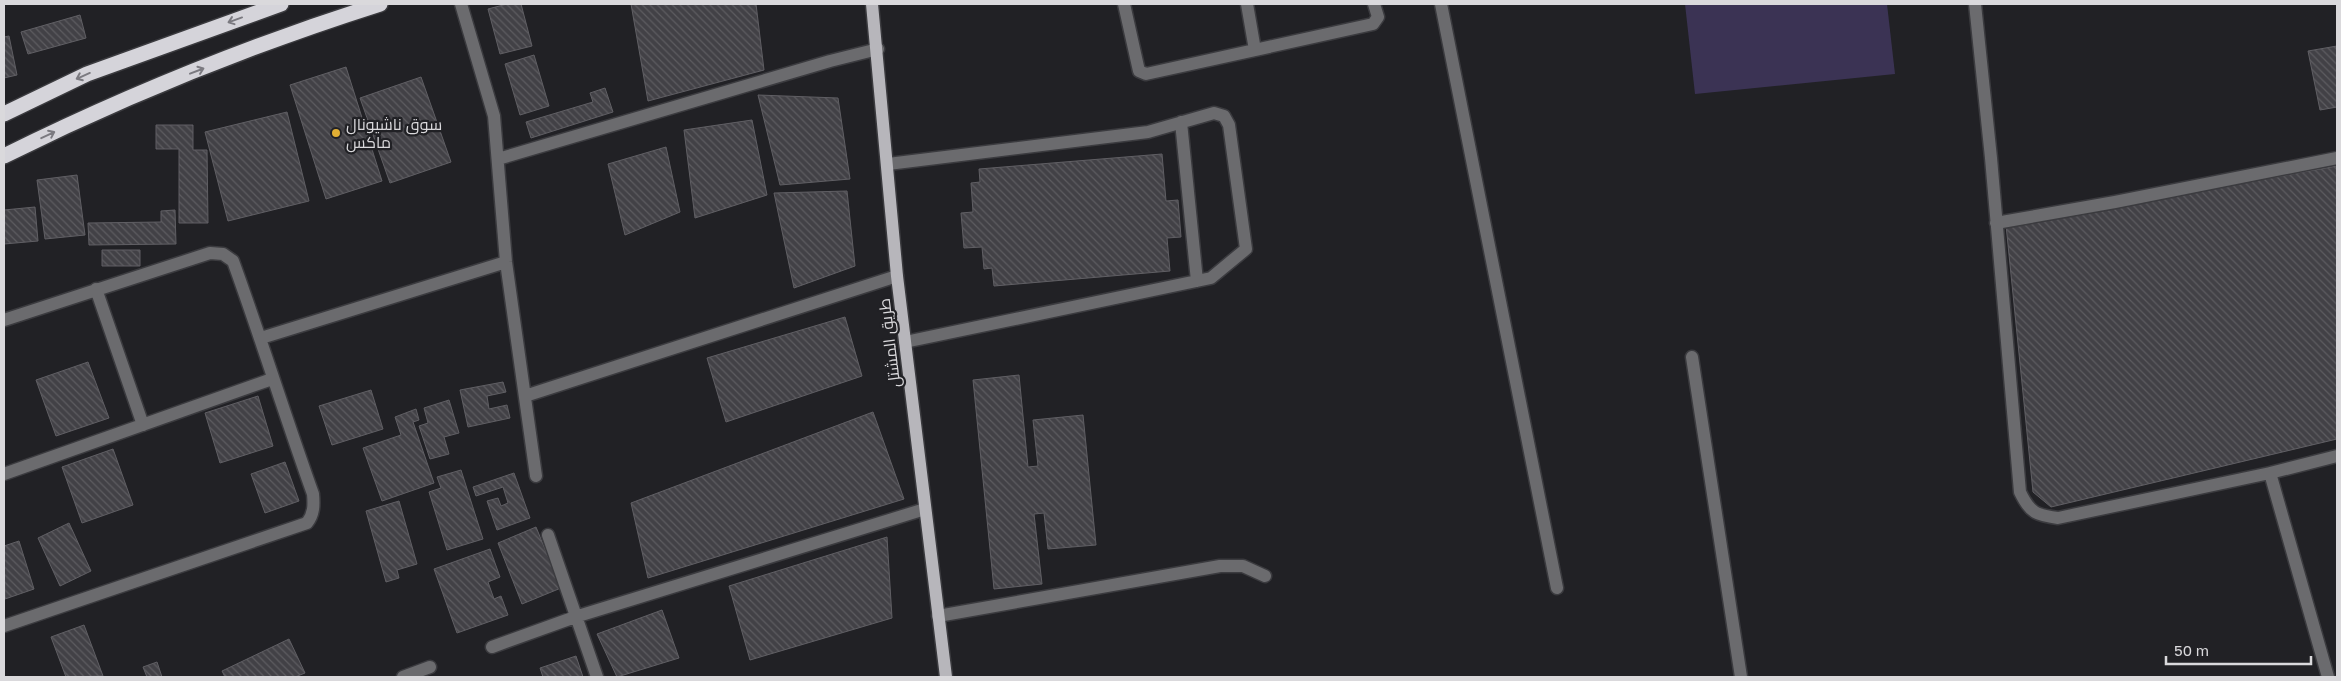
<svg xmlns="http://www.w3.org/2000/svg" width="2341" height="681" viewBox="0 0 2341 681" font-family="'Golos Text',Cairo,sans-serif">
	<defs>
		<pattern id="building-back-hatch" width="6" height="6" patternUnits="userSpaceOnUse" patternTransform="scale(1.25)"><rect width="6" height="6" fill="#424146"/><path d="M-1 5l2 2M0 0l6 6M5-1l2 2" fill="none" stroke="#5d5c60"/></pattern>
	</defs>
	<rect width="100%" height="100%" fill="#212125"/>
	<path fill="#3b3354" d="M1685,4H1887L1895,74L1695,94Z"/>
	<path fill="url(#building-back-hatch)" stroke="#605f64" d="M507,4H521L532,46L500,54L488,9Z
		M631,4H756L764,70L648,101Z
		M80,15L86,38L28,54L21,32Z
		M9,36L17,75L4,78V37Z
		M2337,46V107L2320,110L2308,51Z
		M534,55L549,106L520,115L505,64Z
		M346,67L382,181L326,199L290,85Z
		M421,77L451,162L390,183L360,98Z
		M605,88L613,112L531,138L526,122L593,102L590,93Z
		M758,95L838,98L850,179L780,185Z
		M287,112L309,201L228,221L205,132Z
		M752,120L767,195L695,218L684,130Z
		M156,125H193V150H207L208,223H179V149H156Z
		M666,147L680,212L625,235L608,164Z
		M1162,154L1166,201L1178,200L1181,237L1167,238L1170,271L994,286L992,268L984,269L982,247L964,248L961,213L973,212L971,183L980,182L979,169Z
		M2337,166V439L2051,507L2033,492L2006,225Z
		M77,175L85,235L45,239L37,180Z
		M847,191L855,266L794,288L774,193Z
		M35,207L38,241L4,244V210Z
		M175,210L176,244L89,245L88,223L161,222V211Z
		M102,250H140V266H102Z
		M845,317L862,376L726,422L707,358Z
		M88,362L109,418L56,436L36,380Z
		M1019,375L1028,467L1038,466L1033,420L1083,415L1096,545L1048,549L1044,513L1034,514L1042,584L994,589L973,380Z
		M503,382L506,392L487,396L489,409L507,405L510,418L468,427L460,390Z
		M371,390L383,429L332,445L319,406Z
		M258,396L273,446L220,463L205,413Z
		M449,400L459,433L444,437L449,454L430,459L419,426L428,423L424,408Z
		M416,409L419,420L413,422L434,483L382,501L363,448L401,435L395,417Z
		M873,412L904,499L648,578L631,503Z
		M113,449L133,505L82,523L62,467Z
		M285,462L299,501L265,513L251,474Z
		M461,470L483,539L447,550L429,492L441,488L437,477Z
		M514,473L530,518L497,530L487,501L498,498L501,506L508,503L503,487L476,496L473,487Z
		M399,501L417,564L397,570L399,578L386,582L366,511Z
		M69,523L91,571L60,586L38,538Z
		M536,527L561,588L522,604L498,543Z
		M887,537L892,618L750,660L729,586Z
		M19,541L34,589L5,599L4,546Z
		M490,549L500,577L488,582L494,599L501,596L508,615L457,633L434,569Z
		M662,610L679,658L617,677L597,634Z
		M84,625L103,676L66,677L51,637Z
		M289,639L305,673L295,677H225L222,671Z
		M576,656L583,677H543L540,668Z
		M157,662L162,677H147L143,667Z"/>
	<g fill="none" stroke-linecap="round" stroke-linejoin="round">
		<defs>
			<path id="minor" d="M461,4L494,116L506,262L536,476
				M1124,4L1139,71L1146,74L1373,24L1378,17L1374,4
				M1247,4L1255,50
				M1441,4L1557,588
				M1975,4L1991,158L2020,492C2030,513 2036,515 2058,518L2270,473L2337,456
				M1181,122L1197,281
				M498,159L830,61L878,49
				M888,164L1148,132L1214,113L1224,116L1229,125L1246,249L1211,278L905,342
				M1996,223L2115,202L2337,158
				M96,289L143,425
				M4,320L210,253L223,254L233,261C261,338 285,416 313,494C314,505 314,514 307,523L4,626
				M261,338L506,262
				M1692,357L1741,677
				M525,396L897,276
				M2270,473L2328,677
				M4,474L272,379
				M548,535L597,677
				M938,616L1220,566H1243L1265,576
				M492,647L575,617L925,509
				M403,677L430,667"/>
			<path id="major" d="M872,4L897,276L946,677"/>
			<path id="highway" d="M4,114L87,74L281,4
				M4,156C125,96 251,45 380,4"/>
		</defs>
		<use href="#minor" stroke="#3b3b3f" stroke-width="15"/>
		<use href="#major" stroke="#3b3b3f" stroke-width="15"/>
		<use href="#highway" stroke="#3b3b3f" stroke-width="18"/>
		<use href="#minor" stroke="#6b6b6e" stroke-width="12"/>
		<use href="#major" stroke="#b7b6bb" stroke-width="12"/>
		<use href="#highway" stroke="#d5d4da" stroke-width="15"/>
	</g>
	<defs><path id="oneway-shaft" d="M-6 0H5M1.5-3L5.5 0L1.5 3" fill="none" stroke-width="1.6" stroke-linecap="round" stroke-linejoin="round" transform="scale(1.25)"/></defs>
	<g stroke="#7b7a80">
		<use href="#oneway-shaft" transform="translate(235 20) rotate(160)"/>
		<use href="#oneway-shaft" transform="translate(197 71) rotate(-21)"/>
		<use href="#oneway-shaft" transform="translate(83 76) rotate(156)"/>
		<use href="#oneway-shaft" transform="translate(48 135) rotate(-25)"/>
	</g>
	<circle fill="#e2af34" stroke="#212125" stroke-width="2" cx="336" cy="133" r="5"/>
	<g text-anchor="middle" stroke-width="4.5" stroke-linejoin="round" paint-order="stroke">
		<g font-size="16" fill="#dad9dc" stroke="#212125" text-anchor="start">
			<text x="346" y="130">سوق ناشيونال<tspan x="346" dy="18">ماكس</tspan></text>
		</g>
		<g font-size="16" fill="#dad9dc" stroke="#212125">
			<text transform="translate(889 343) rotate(-97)" y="6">طريق المشتل</text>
		</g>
	</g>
	<rect width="2341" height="681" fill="none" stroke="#dad9dc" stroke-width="10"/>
	<path d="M2166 656v8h145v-8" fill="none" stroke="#dad9dc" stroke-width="2.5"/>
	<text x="2174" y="656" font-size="15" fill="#dad9dc" stroke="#212125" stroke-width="4" paint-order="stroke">50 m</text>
</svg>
